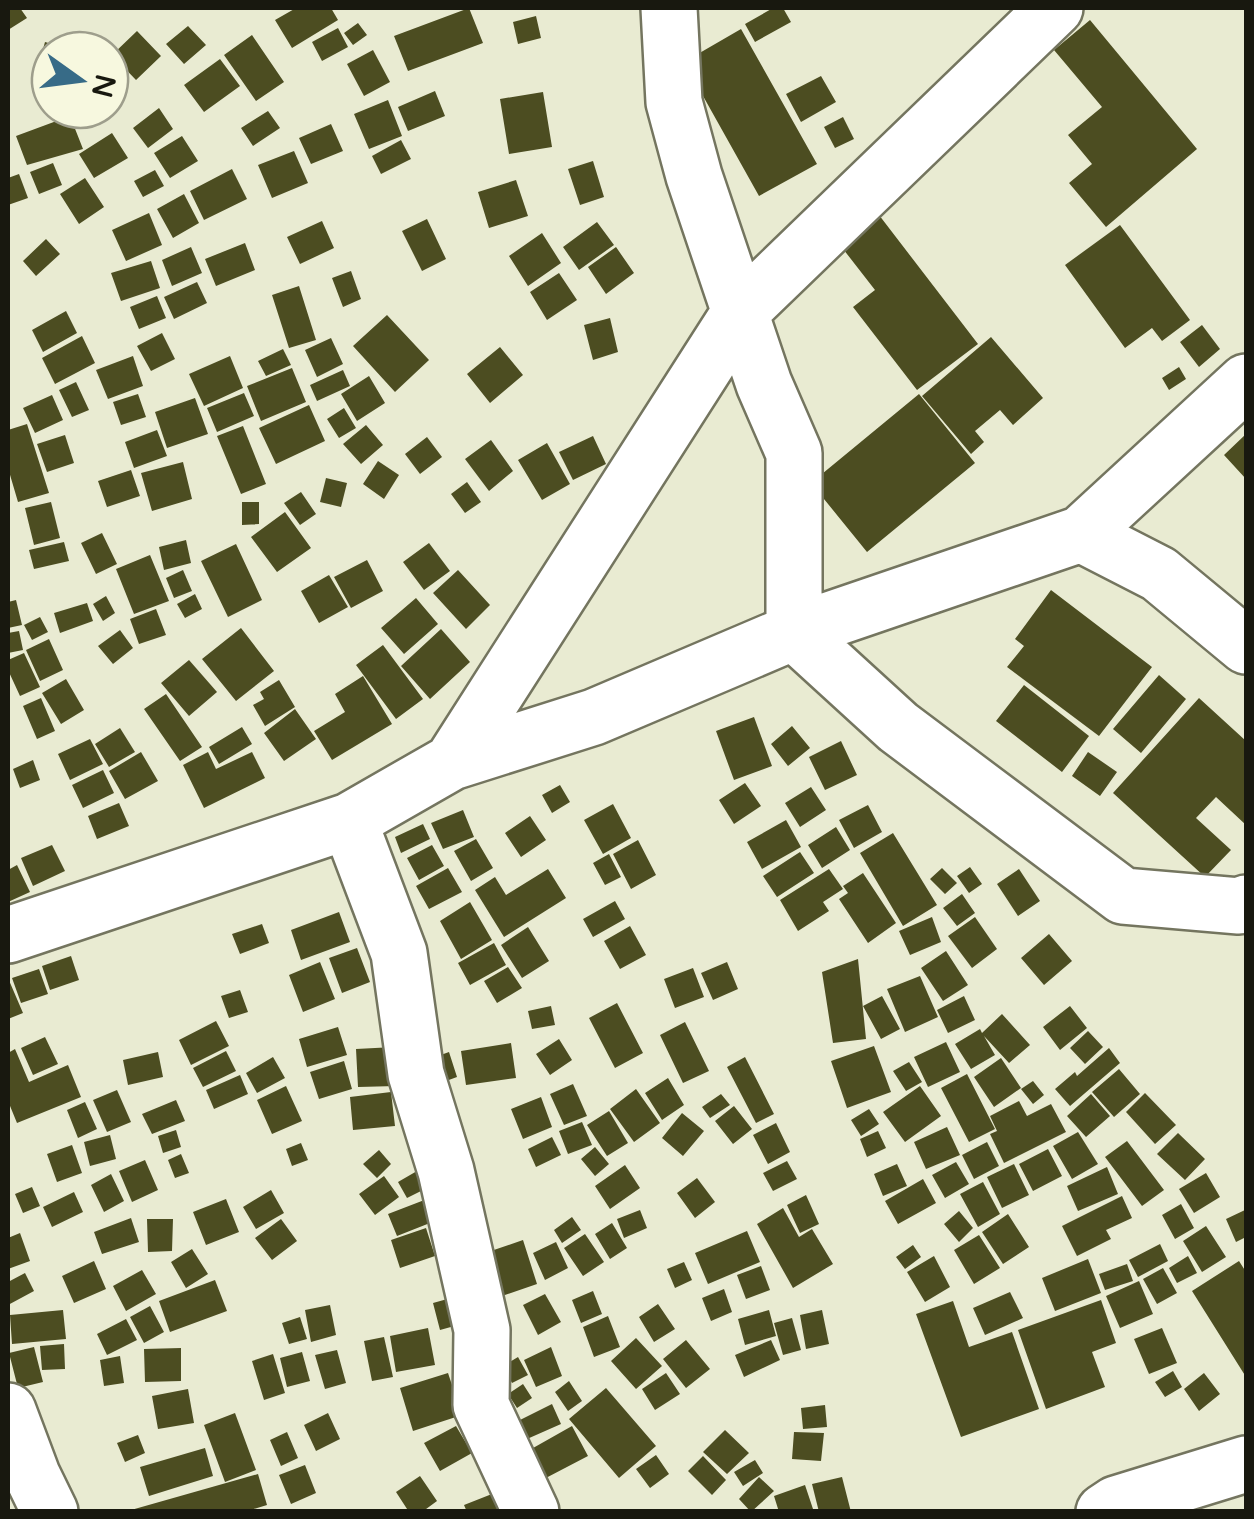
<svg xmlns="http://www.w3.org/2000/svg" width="1254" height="1519" viewBox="0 0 1254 1519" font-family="'Varela Round',sans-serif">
	<rect width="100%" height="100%" fill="#e9ebd2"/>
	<path fill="#4c4d21" d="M8,8H20L27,18L8,30Z
		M296,8H331L338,20L292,48L275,20Z
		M469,8L483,43L408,71L394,36Z
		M773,8H783L791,22L755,42L745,24Z
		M536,16L541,38L518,44L513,22Z
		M1090,20L1197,149L1106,227L1069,183L1092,164L1068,135L1102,107L1054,50Z
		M358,23L367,35L353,45L344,33Z
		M188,26L206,45L184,64L166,44Z
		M338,28L348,47L322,61L312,42Z
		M741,29L817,164L759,196L684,62Z
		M137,31L161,56L136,80L112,55Z
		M252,35L284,82L256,101L224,55Z
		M45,42L69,49L50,50V70L38,67Z
		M373,50L390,82L364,96L347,64Z
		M220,59L240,86L204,112L184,85Z
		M821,76L836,102L801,122L786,94Z
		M435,91L445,116L408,131L398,107Z
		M543,92L552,147L509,154L500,99Z
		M388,100L402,136L369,149L354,114Z
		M159,108L173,129L148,148L133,128Z
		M268,111L280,128L253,146L241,128Z
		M70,116L83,149L27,165L16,136Z
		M843,117L854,139L835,148L824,127Z
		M331,124L343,151L311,164L299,138Z
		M112,133L128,158L94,178L79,154Z
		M182,136L198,161L170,178L154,153Z
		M401,140L411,159L381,174L372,156Z
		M294,151L308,183L272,198L258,165Z
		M593,161L604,197L580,205L568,169Z
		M53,163L62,185L39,194L30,172Z
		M232,169L247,199L204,220L190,191Z
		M155,170L164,186L143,197L134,181Z
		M19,174L28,198L8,205V178Z
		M85,178L104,207L79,224L60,194Z
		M516,180L528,216L489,228L478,192Z
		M184,194L199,223L173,238L157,209Z
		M149,213L162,245L126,261L112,230Z
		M879,215L978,344L917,390L853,307L875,290L840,245Z
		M427,219L446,259L422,271L402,231Z
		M322,221L334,248L300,264L287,237Z
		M597,222L614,245L579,270L563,247Z
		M1120,225L1190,320L1162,341L1152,328L1125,348L1065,265Z
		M542,233L561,263L528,286L509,256Z
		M46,239L60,254L36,276L23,261Z
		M245,243L255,270L216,286L205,259Z
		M191,247L202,273L172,286L162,260Z
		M616,247L634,273L606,294L588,267Z
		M151,261L160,288L121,301L111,273Z
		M351,271L361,299L343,307L332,278Z
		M559,273L577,300L547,320L530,292Z
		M197,282L207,303L174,319L164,297Z
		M299,286L316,340L289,348L272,295Z
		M157,296L166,318L139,329L130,307Z
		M66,311L77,333L43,352L32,330Z
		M387,315L429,360L395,392L353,346Z
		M610,318L618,352L593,360L584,325Z
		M1202,325L1220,349L1199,367L1180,342Z
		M162,333L175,359L151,371L137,346Z
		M82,336L95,363L55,384L42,358Z
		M991,337L1043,398L1013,425L1000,410L975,431L984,442L971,454L922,396Z
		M331,338L343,364L317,377L305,350Z
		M500,347L523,375L490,403L467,374Z
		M283,349L291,365L266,376L258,361Z
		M133,356L143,386L108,399L96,370Z
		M230,356L243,388L204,406L189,374Z
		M1179,367L1186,379L1169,390L1162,378Z
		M292,368L306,402L261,421L247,386Z
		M343,370L350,386L317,401L310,385Z
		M369,376L385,403L357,421L341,394Z
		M76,382L89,410L72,417L59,390Z
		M244,393L254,416L217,432L207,408Z
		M138,394L146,417L121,425L113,402Z
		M919,394L975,463L867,552L811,483Z
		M52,395L63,420L35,433L23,408Z
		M195,398L208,434L167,448L155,412Z
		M309,405L325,441L276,464L259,428Z
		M344,408L356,428L339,438L327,419Z
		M27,424L49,493L18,502L8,468V430Z
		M366,425L383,445L361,464L343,444Z
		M243,426L266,484L241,494L217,436Z
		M157,430L167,456L134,468L125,442Z
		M1246,434V479L1224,455Z
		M65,435L74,463L47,472L37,444Z
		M593,436L606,464L573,480L559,452Z
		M427,437L442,457L420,474L405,454Z
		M491,440L513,471L489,491L465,459Z
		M547,443L570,484L542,500L518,460Z
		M378,461L399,475L384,499L363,484Z
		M183,462L192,499L152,511L141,473Z
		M131,470L140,496L107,507L98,481Z
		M326,478L347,483L341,507L320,502Z
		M467,482L481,502L465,513L451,494Z
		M301,492L316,514L300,525L284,503Z
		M51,502L60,538L34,545L25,508Z
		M242,502H259V524L242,525Z
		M285,512L311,548L277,572L251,537Z
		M102,533L117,564L96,574L81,543Z
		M186,540L191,563L164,570L159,547Z
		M64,542L69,561L34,569L29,550Z
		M429,543L450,571L424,590L403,562Z
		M236,544L262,600L228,617L201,561Z
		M150,555L169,601L134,614L116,569Z
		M367,560L383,591L351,608L334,577Z
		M183,570L192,591L174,598L166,578Z
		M458,570L490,605L466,629L433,593Z
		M329,575L348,607L319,623L301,591Z
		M1051,590L1152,667L1099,736L1007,667L1024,646L1015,639Z
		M195,594L202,609L185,618L177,604Z
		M106,596L115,613L103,621L93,604Z
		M416,598L438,624L404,654L381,628Z
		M16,600L22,625L8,628V602Z
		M87,603L93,621L60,633L54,613Z
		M156,609L166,635L139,644L130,619Z
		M40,617L48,632L32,640L24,625Z
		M241,628L274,671L236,701L202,659Z
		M441,629L470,662L430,699L401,666Z
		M120,630L133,648L113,664L98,646Z
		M19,631L23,650L8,653V633Z
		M49,639L63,670L40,681L26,650Z
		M383,645L423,699L396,719L356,665Z
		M24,653L40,687L20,696L8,670V660Z
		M189,660L217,692L189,716L161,683Z
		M1159,675L1186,699L1141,753L1113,729Z
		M363,676L392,724L332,760L314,731L345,712L335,694Z
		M66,679L84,710L61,724L42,693Z
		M279,680L295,707L265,726L253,705L264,699L260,692Z
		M1024,685L1089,736L1062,772L996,721Z
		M166,694L202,747L180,761L144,709Z
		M41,698L55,731L37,739L23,706Z
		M1199,698L1246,741V825L1216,797L1196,818L1231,850L1205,877L1113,793Z
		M295,709L316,739L284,761L264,733Z
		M754,717L772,766L734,780L716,731Z
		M792,726L810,748L788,766L771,744Z
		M242,727L252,744L219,764L209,747Z
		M120,728L135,752L109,767L95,744Z
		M90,739L103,764L70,780L58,754Z
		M841,741L857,775L825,790L809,757Z
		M141,752L158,781L125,799L109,771Z
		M208,752L216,769L252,752L265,778L204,808L183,765Z
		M1088,752L1117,772L1100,796L1072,776Z
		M33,760L40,780L20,788L13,769Z
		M103,770L114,793L83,808L72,785Z
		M745,783L761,806L734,824L719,800Z
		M560,785L570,802L552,813L542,795Z
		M811,787L826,810L800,827L785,803Z
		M119,803L129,826L97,839L88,816Z
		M613,804L631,838L603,854L584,820Z
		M868,805L882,832L854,848L839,820Z
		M463,810L474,837L443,849L431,823Z
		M530,816L546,840L521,857L505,833Z
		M786,820L801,847L762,869L747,842Z
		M423,824L430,839L401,853L395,837Z
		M836,827L850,850L822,868L808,845Z
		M893,833L937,905L903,926L860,853Z
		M476,839L493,868L471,881L454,851Z
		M638,840L656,875L631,889L613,854Z
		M52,845L65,871L33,886L21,858Z
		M432,845L444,866L419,880L407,858Z
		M800,852L814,873L777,897L763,876Z
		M609,854L621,877L605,885L593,863Z
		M17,865L30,892L8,902V870Z
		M970,867L982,884L969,893L957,876Z
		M448,868L462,892L429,909L416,886Z
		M942,868L957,883L945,894L930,879Z
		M548,869L566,898L504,937L475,890L495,877L506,895Z
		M829,869L843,889L823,902L829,911L798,931L780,900Z
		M1019,869L1040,901L1018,916L997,884Z
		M863,873L896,923L868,943L839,899L848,893L843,886Z
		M962,894L975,913L957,926L943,908Z
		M615,901L625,919L593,937L583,919Z
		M470,902L492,940L461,959L440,921Z
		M339,912L350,942L301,960L291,930Z
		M932,917L941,942L910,955L899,931Z
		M975,917L997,949L972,968L948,936Z
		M262,924L269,943L240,954L232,934Z
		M630,926L646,955L620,969L604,941Z
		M528,927L549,961L522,978L501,945Z
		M1049,934L1072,961L1044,985L1021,958Z
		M494,943L506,965L470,985L458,963Z
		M357,948L370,982L342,993L329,958Z
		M946,951L968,985L943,1001L921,968Z
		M71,956L79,980L50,990L42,966Z
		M858,959L866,1039L833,1043L822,972Z
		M320,962L335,999L303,1012L289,975Z
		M727,962L738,989L713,1000L701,973Z
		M508,967L522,988L497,1003L484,981Z
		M693,968L704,997L675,1008L664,979Z
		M39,969L48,994L21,1003L12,978Z
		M920,976L938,1017L905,1032L887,989Z
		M8,978L23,1013L8,1019Z
		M240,990L248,1012L229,1018L221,996Z
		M882,996L900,1029L881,1039L863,1006Z
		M964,996L975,1020L948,1033L937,1010Z
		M617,1003L643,1053L615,1068L589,1018Z
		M551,1006L555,1025L532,1029L528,1011Z
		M1070,1006L1087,1028L1060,1050L1043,1027Z
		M1002,1014L1030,1045L1009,1063L984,1036L995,1055L971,1069L955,1044L980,1029L982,1033Z
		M216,1021L229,1046L191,1065L179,1040Z
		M685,1022L709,1071L683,1083L660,1035Z
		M338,1027L347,1055L307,1067L299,1039Z
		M1088,1031L1103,1047L1085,1064L1070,1048Z
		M45,1037L58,1064L33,1075L21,1048Z
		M559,1039L572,1060L550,1075L536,1054Z
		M946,1042L960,1072L928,1087L914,1057Z
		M511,1043L516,1078L466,1085L461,1051Z
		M874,1046L891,1092L847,1108L831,1061Z
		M394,1047L396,1086L358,1087L356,1049Z
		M1109,1048L1120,1063L1070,1106L1055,1089L1075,1072L1077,1076Z
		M15,1049L29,1082L68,1065L81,1097L17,1123L8,1101V1053Z
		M226,1051L236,1071L203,1087L193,1068Z
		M158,1052L163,1077L128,1085L123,1060Z
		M449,1052L457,1077L435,1085L427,1060Z
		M273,1057L285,1078L257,1093L246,1073Z
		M745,1057L774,1114L756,1123L727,1067Z
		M1001,1058L1021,1088L994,1107L974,1077Z
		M344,1061L352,1089L319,1099L310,1072Z
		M909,1062L922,1082L906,1091L893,1071Z
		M1119,1069L1140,1094L1114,1117L1092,1092Z
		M967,1074L995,1129L969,1142L941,1088Z
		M240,1075L248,1094L214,1109L206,1090Z
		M668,1078L684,1105L662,1120L645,1093Z
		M1033,1081L1044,1095L1033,1104L1021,1089Z
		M573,1084L587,1116L564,1125L550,1094Z
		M286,1086L302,1121L272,1134L257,1100Z
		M920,1086L941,1116L905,1142L883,1112Z
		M636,1089L660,1123L634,1142L610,1109Z
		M117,1090L131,1122L107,1132L93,1100Z
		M391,1092L395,1126L353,1130L350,1097Z
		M1145,1093L1176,1125L1155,1144L1126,1112Z
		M721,1094L730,1105L710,1118L702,1107Z
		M1091,1094L1110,1116L1086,1137L1067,1116Z
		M541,1097L552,1127L523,1139L511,1109Z
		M176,1100L185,1121L152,1134L142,1114Z
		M1019,1101L1027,1116L1051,1104L1066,1132L1004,1163L990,1134L997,1131L990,1116Z
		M85,1102L97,1129L78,1138L67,1110Z
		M734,1106L752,1129L733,1144L715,1121Z
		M869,1109L879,1124L861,1136L851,1120Z
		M609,1111L628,1143L607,1156L587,1125Z
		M682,1113L704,1131L683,1156L662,1138Z
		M582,1122L592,1145L568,1154L559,1131Z
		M776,1123L790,1152L768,1164L753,1135Z
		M947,1127L960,1155L926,1169L914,1142Z
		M176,1130L181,1147L163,1153L158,1136Z
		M878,1131L886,1148L867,1157L860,1139Z
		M1078,1132L1098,1164L1072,1179L1053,1146Z
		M1178,1133L1205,1159L1185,1180L1157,1154Z
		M110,1135L116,1159L90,1166L84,1142Z
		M552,1137L561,1155L536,1167L528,1149Z
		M1127,1141L1164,1190L1142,1206L1105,1157Z
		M987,1142L999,1166L974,1179L962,1155Z
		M301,1143L308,1160L292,1166L286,1149Z
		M72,1145L82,1173L57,1182L47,1154Z
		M595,1147L609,1164L595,1176L581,1159Z
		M1048,1149L1062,1176L1033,1191L1019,1164Z
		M379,1150L391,1164L377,1178L363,1164Z
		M181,1154L189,1173L175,1178L168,1160Z
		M145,1160L158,1190L132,1202L119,1171Z
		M787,1161L797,1179L773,1191L763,1173Z
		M956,1162L969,1184L945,1198L932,1175Z
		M897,1164L907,1186L883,1196L874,1174Z
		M1014,1164L1029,1195L1002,1208L987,1177Z
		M625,1165L640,1188L610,1209L595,1186Z
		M1107,1167L1118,1194L1078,1211L1067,1186Z
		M417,1171L427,1188L407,1198L398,1182Z
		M1206,1173L1220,1197L1194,1213L1179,1189Z
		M111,1174L124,1201L104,1212L91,1185Z
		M384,1176L399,1197L375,1215L359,1194Z
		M697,1178L715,1202L695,1218L677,1193Z
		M923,1179L936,1203L898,1224L885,1201Z
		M983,1182L1000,1214L978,1227L960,1194Z
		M32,1187L40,1206L23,1213L15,1194Z
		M271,1190L284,1213L256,1229L243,1207Z
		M74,1192L83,1212L52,1227L43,1207Z
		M806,1195L819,1224L800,1233L787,1205Z
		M1122,1196L1132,1218L1106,1230L1111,1239L1077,1256L1062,1226Z
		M226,1199L239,1232L206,1245L193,1212Z
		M427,1199L435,1221L397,1236L388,1214Z
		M1181,1204L1194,1228L1175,1239L1162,1215Z
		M783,1208L799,1237L812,1229L833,1264L793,1288L757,1224Z
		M640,1210L647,1228L624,1238L617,1219Z
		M1245,1210L1246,1237L1236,1242L1226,1219Z
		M959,1211L973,1228L959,1242L944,1224Z
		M1008,1214L1029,1247L1003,1264L982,1232Z
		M572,1217L581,1230L562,1243L554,1230Z
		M131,1218L139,1242L102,1254L94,1232Z
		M147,1219H173L172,1251L148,1252Z
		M281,1219L297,1241L272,1260L255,1238Z
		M612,1223L627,1248L610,1259L595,1234Z
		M1206,1226L1226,1257L1202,1272L1183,1241Z
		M426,1228L435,1256L400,1268L391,1240Z
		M747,1231L760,1262L708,1284L695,1253Z
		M20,1233L30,1261L8,1269V1238Z
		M585,1234L604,1262L583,1276L564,1248Z
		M979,1235L1000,1268L974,1284L954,1250Z
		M523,1240L537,1284L499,1297L485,1253Z
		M556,1242L568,1268L545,1280L533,1253Z
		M1160,1244L1168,1261L1138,1277L1129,1260Z
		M913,1245L921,1257L905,1269L896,1257Z
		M192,1249L208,1274L186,1288L171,1262Z
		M934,1256L950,1287L925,1302L907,1272Z
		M1188,1256L1197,1273L1177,1283L1169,1268Z
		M1088,1259L1101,1293L1055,1311L1042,1278Z
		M94,1261L106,1289L74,1303L62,1276Z
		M1239,1261L1246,1272V1377L1192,1291Z
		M684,1262L692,1280L675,1288L667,1269Z
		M1127,1264L1133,1281L1105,1290L1099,1274Z
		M761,1266L770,1290L746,1299L737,1275Z
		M1163,1268L1177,1293L1157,1304L1143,1279Z
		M142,1270L156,1294L126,1311L113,1286Z
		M25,1273L34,1291L8,1305V1282Z
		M215,1280L227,1311L170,1332L159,1301Z
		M1139,1281L1153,1314L1120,1328L1106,1296Z
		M724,1289L732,1312L711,1321L702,1298Z
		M593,1291L602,1314L581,1323L572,1300Z
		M1010,1292L1023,1318L985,1335L973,1308Z
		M545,1294L561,1322L538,1335L523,1305Z
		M451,1298L458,1325L440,1330L433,1303Z
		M1101,1300L1116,1343L1092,1352L1105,1387L1046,1409L1018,1330Z
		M953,1301L969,1347L1012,1332L1039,1409L961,1437L916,1314Z
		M658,1304L675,1329L654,1342L639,1317Z
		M330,1305L336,1335L311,1342L305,1310Z
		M150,1306L164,1332L144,1343L130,1317Z
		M63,1310L66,1339L12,1344L10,1315Z
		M769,1310L776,1336L745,1345L738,1319Z
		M822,1310L829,1344L806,1349L800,1315Z
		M608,1316L620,1347L594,1357L583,1327Z
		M300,1317L307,1339L289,1344L282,1323Z
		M792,1318L801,1350L783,1355L774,1323Z
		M126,1319L137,1340L107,1355L97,1334Z
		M428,1328L435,1365L396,1372L390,1336Z
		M1162,1328L1177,1363L1149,1374L1134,1339Z
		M384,1337L393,1377L372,1381L364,1341Z
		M636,1338L662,1366L636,1389L611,1361Z
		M686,1340L710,1369L686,1388L663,1359Z
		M771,1340L780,1360L744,1377L735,1355Z
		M64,1344L65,1369L42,1370L40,1346Z
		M34,1347L43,1382L18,1388L9,1353Z
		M551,1347L562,1376L536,1387L524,1360Z
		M181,1348V1381L145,1382L144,1349Z
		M337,1350L346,1383L325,1389L315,1355Z
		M302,1352L310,1381L287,1387L280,1358Z
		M273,1354L285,1393L264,1400L252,1361Z
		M120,1356L124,1383L104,1386L100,1360Z
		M518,1357L528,1375L512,1383L503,1366Z
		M1173,1371L1182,1387L1165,1397L1155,1382Z
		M448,1373L462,1415L413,1431L400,1388Z
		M666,1373L680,1394L655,1410L642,1389Z
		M1204,1373L1220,1394L1199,1411L1184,1389Z
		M569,1381L582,1401L568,1411L555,1392Z
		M523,1384L532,1398L517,1408L508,1394Z
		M606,1388L656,1446L619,1478L569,1419Z
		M188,1389L194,1423L158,1429L152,1396Z
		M552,1404L561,1424L527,1439L518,1421Z
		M825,1405L827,1427L803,1429L801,1408Z
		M235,1413L256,1470L225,1482L204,1425Z
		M328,1413L340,1439L316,1451L304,1425Z
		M456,1426L472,1453L440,1471L424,1443Z
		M572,1426L588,1456L542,1480L526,1452Z
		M725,1430L749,1453L727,1474L703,1452Z
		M287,1432L298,1458L281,1466L270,1440Z
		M794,1432L824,1433L821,1461L792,1459Z
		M138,1435L145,1453L125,1462L117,1443Z
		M205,1448L213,1476L149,1496L140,1467Z
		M656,1455L669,1474L650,1488L636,1469Z
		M703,1456L726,1480L712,1495L688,1471Z
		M755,1460L763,1473L743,1486L734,1472Z
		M305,1465L316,1493L291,1504L279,1475Z
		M258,1474L267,1505L244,1512H124Z
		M420,1476L437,1501L422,1512H409L396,1492Z
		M759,1477L774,1491L751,1512L739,1499Z
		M842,1477L851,1512H819L812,1484Z
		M805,1485L814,1512H779L774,1496Z
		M497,1492L505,1512H467L464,1505Z"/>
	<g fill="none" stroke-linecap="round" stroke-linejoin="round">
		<defs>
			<path id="minor" d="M669,8L674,102L694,176L764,384L794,453V632L898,727L1123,896L1239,906L1246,903
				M1081,534L1246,382
				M452,762L594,717L794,632L1081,534L1159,574L1246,646
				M349,821L399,953L416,1074L446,1171L482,1330L481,1405L531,1512
				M8,935L349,821L452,762L740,312L1055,8
				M8,1411L32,1475L50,1512
				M1104,1512L1116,1504L1246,1464"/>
		</defs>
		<use href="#minor" stroke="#74755f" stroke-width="60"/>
		<use href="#minor" stroke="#fff" stroke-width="55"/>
	</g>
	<rect width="1254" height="1519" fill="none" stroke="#18180f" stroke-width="20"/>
	<g transform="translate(80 80) rotate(104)"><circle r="48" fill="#f7f8df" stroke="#9e9e8c" stroke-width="2.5"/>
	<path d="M0-8L18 38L0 25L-18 38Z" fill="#376b87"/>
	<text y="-15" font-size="28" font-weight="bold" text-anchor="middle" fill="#18180f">N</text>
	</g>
</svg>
